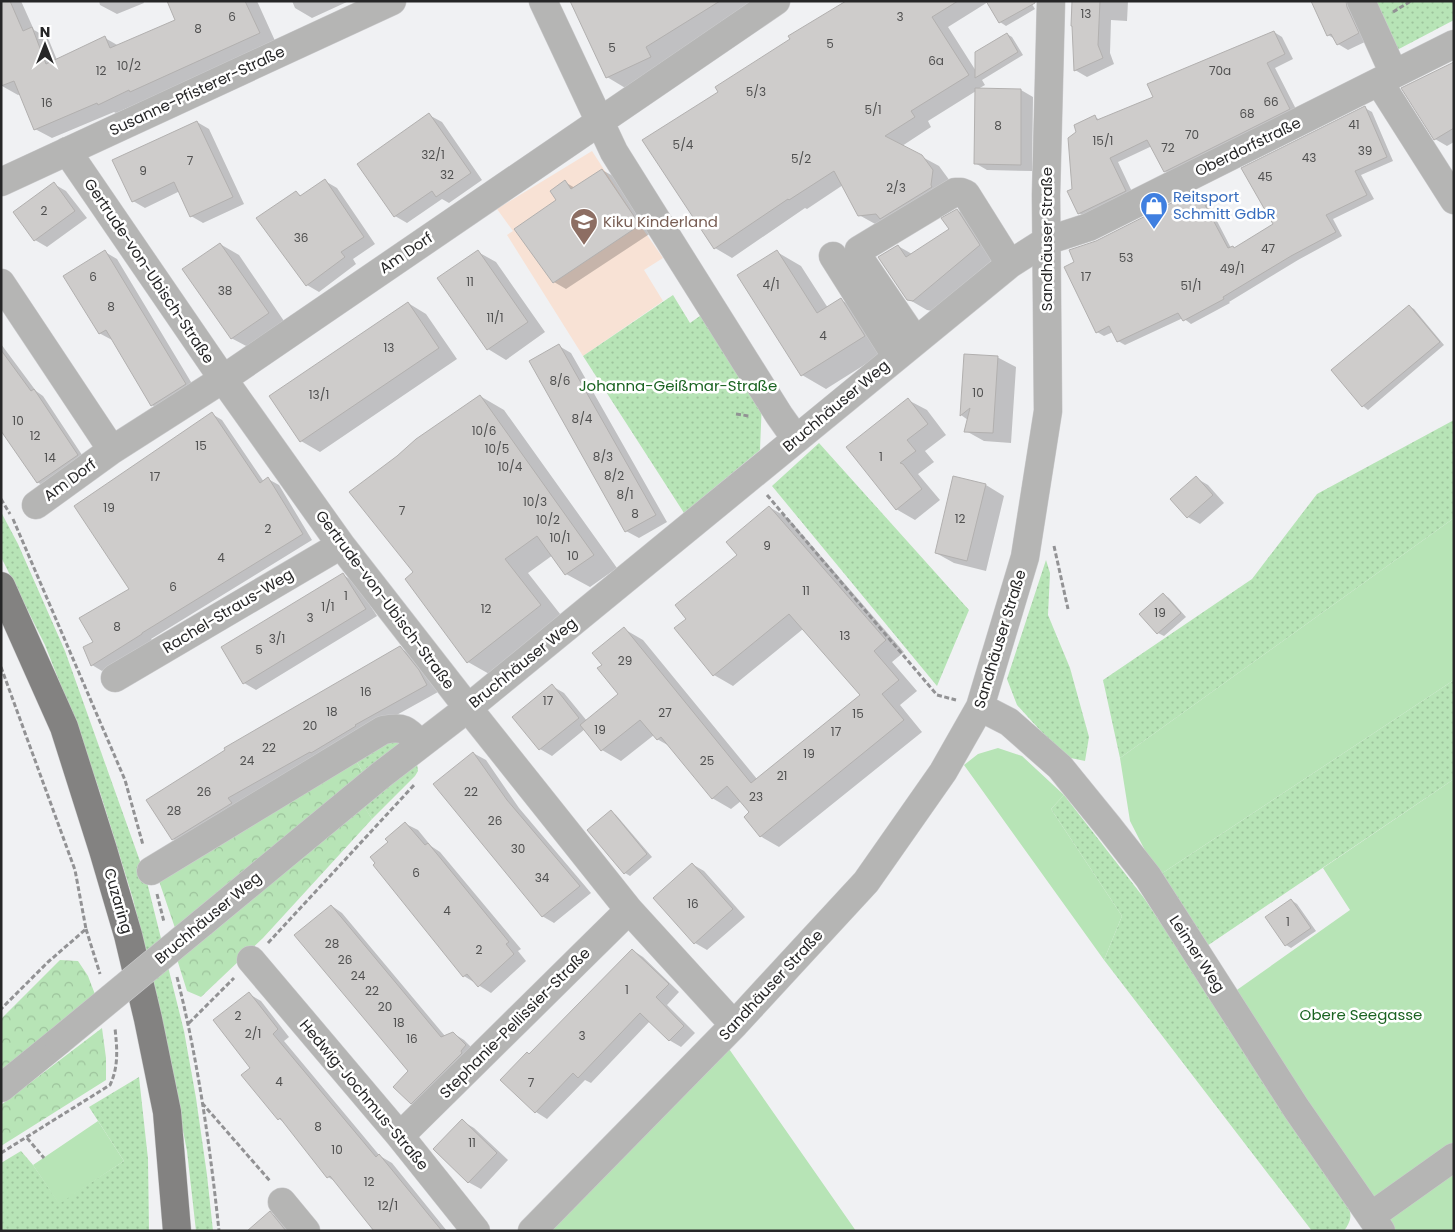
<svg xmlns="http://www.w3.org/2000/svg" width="1455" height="1232" viewBox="0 0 1455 1232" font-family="Poppins,sans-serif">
	<defs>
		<pattern id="grass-dots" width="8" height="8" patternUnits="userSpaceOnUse" patternTransform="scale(1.25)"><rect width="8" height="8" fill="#b7e4b6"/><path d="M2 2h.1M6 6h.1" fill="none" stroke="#9dc39c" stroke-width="1.8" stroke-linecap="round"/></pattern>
		<pattern id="forest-crowns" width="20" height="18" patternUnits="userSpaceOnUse" patternTransform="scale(1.25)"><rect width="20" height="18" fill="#b7e4b6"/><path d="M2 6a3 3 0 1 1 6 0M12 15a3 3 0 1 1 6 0" fill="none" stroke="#9dc39c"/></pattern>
	</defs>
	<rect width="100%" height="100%" fill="#f0f1f3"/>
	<path fill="#f8e2d5" d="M592,151L640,225L663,258L644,270L663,301L583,356L507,235L513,231L497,209Z"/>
	<path fill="url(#grass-dots)" d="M1375,1H1454V20L1397,50Z
		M673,295L690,323L707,311L762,400L760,450L684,513L583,356Z
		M1454,420V518L1120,758L1103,680L1252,579L1317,494Z
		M819,443L969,610L937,686L772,486Z
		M1,512L18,544L65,651L146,878L184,1031L196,1098L207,1175L213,1231H196L187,1151L161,1019L133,899L100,792L72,714L45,645L1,557Z
		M1046,560L1050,573L1048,615L1070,668L1089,737L1085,761L1066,757L1049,740L1017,705L1007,679Z
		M1454,680V779L1204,948L1158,876Z
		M398,738L401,746L366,778L354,757Z
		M417,764L418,771L415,776L372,819L362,804Z
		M1064,795L1144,898L1343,1195C1350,1210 1355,1216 1344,1231H1312L1104,960L1122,916L1051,809Z
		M139,1077L148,1159L149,1231H1V1163L21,1151L33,1165L59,1203L124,1161L89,1107Z"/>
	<path fill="url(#forest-crowns)" d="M354,757L366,778L175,928L158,878Z
		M362,803L372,819L263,938L201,997L187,991L176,956Z
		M60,960L78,961L88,976L96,997L1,1070V1019Z
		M102,1028L106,1058V1080L1,1146V1105Z"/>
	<path fill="#b7e4b6" d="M1454,518V680L1158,876L1130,821L1120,758Z
		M998,748L1022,756L1064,795L1051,809L1122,916L1104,960L964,765L978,754Z
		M1454,779V1231H1395L1234,992L1350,910L1323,868Z
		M727,1046L856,1231H548Z
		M98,1121L124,1161L59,1204L33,1165Z"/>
	<path fill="#0003" d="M1,1H21L34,30L48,38L57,60L105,38L119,46L177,21L188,1H257L276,43L147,101L145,100L116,113L114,112L52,138L35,129L21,94L18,95L2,86Z
		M99,1H143L144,3L117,14L100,5Z
		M292,1H349L312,18L295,8Z
		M572,1H780L642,98L607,77Z
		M848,1H1030L1035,9L1006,26L1000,22L988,2L948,27L976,71L1007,34L1012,37L1023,55L982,80L985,85L978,89L1021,90L1033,97L1032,171L987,170L975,163L976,91L928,121L931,127L902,146L939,166L950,181L877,225L859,215L843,185L807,209L805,208L732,258L715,248L720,92Z
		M1073,1H1128L1127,21L1111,20L1110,53L1114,64L1087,77L1075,70Z
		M1313,1H1356L1369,40L1348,50L1338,44L1335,39L1328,35Z
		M1274,32L1282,37L1293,59L1275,68L1298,113L1174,176L1165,171L1152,146L1118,162L1134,196L1087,218L1079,213L1073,190L1095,117L1100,120L1155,98Z
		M1365,108L1372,112L1393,161L1361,175L1374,199L1333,219L1342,236L1298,260L1229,302L1230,303L1191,324L1183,318L1125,345L1118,341L1113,332L1104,336L1097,332L1076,263L1096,242L1197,192L1204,196L1231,248H1235L1275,225Z
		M429,115L442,122L482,180L449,203L442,199L407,223L395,216Z
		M197,122L209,129L244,204L203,223L191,216L180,191L145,208L133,201Z
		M1454,125V142L1447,146L1435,139Z
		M602,170L615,177L651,233L566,289L554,282L516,229L558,200L565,182L575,188Z
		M325,181L337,188L375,244L353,259L356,264L319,292L307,285L296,193L302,196Z
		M54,184L66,191L87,218L47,247L35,240Z
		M957,210L975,221L997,256L932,311L927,310L908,299L898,246L912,254L950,230Z
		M220,244L239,255L286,324L250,348L231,338Z
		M105,252L117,259L197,392L164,412L152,405L113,339L112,340L99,333Z
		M478,252L496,262L545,332L506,360L488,349Z
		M777,252L801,266L828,308L841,300L865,314L888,350L826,389L802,375Z
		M408,303L426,314L457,359L320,452L301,441Z
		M1409,306L1414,309L1444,345L1368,410L1363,406L1333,371Z
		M1,344L36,391L43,396L86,461L47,488L37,482L1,428Z
		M559,346L571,353L667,522L639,538L626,531Z
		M965,355L997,357L1016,367L1011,443L984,441L966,431L968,420L961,415Z
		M480,396L504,410L617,568L590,587L566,574L553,555L528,573L564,619L491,675L468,662L415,573L398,457Z
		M908,400L927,410L946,435L925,451L934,462L918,474L940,500L915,520L896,509L848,448Z
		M212,414L222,420L264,482L268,479L279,485L312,540L151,639L152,640L102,671L92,665L95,643L131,589Z
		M1196,478L1208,485L1224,503L1200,524L1188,517L1171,499Z
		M986,485L1004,496L986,571L954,563L936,553Z
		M769,507L788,518L904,652L892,662L917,691L900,705L922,732L779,847L760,836L751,812L741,801L731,809L712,798L671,747L657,739L654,735L621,761L602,750L585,729L552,756L540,749L552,686L564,693L587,721L620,694L603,665L624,629L643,640L757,779L862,695L803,629L733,686L714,675L688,619L739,555Z
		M343,575L355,582L377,616L256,690L244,683Z
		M1163,594L1169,598L1186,617L1164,636L1158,633L1141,614Z
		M400,648L412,655L438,692L366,732L185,846L173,839Z
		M473,753L486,760L519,808L591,893L554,923L542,916Z
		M611,812L616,815L652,857L630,876L625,873Z
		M406,824L418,830L431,846L440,852L521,949L518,951L526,961L491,993L464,976L375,865L390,842Z
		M692,864L704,871L745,917L707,950L695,943Z
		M1291,900L1297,904L1316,931L1291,948L1286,945Z
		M332,906L342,913L445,1036L453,1033L464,1040L476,1052L422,1109L411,1103L410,1071Z
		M632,950L643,957L679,992L667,1005L695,1033L681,1047L669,1040L650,1021L591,1083L585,1080L547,1119L536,1112L502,1080L530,1055Z
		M249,994L261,1001L289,1037L284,1041L380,1156L392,1163L447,1231H376L336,1182L328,1177L284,1122L279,1119L252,1068Z
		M462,1121L474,1128L508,1160L481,1189L468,1182Z
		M270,1213L281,1219L290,1231H249Z"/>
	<path fill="#cecccb" stroke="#b2b0af" d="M1,1H10L23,31L32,27L46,64L105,36L110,48L175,20L167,1H245L260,33L130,92L129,90L98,105L97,103L34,130L14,81L1,86Z
		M570,1H720L646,47L651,57L606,78Z
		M846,1H958L932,17L969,75L911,111L915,117L885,136L922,155L933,170L931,185L932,187L880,219L876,214L858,216L834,171L789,200L788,199L714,249L642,140L718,92L715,87L790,39L788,36Z
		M986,1H1035V3L999,23Z
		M1072,1H1100L1098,45L1103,58L1074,71L1072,26H1071Z
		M1311,1H1346L1347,7L1359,33L1337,45L1331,34L1327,36Z
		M1274,31L1285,54L1267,63L1290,109L1164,172L1147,140L1110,158L1126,191L1078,214L1067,191L1072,189L1068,138L1076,132L1074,125L1095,115L1097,120L1153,97L1147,84Z
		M1007,33L1018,52L975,78V52Z
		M1454,62V128L1434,140L1401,88Z
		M975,88L1021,89V165L974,164Z
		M1365,106L1387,157L1355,171L1367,195L1326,215L1336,232L1291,256L1223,297L1224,299L1183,321L1178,313L1117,342L1109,326L1096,333L1064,267L1074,262L1069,250L1096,241L1197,190L1228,248L1233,246L1234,248L1273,224L1241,168Z
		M429,113L471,173L436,197L432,191L394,217L357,164Z
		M197,121L233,197L190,217L174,182L132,202L112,160Z
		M602,169L640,225L553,283L514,229L556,200L550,191L565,180L571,189Z
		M325,179L364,237L341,252L345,257L306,286L256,218L296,191L300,196Z
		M54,182L75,211L34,241L13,212Z
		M957,209L980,245L913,301L907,300L878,257L898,245L906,257L949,229L941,218Z
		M220,243L269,313L231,339L182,269Z
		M105,250L186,384L151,406L106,330L99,334L63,276Z
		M478,250L528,322L487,350L437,278Z
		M777,250L817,313L841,298L865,336L801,376L737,275Z
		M408,302L439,348L300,442L269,396Z
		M1409,305L1440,342L1362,407L1331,370Z
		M559,344L656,515L625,532L529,361Z
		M1,350L31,391L34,389L78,455L37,483L1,431Z
		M964,354L998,356L993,433L964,432L970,408L960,416Z
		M480,395L594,555L565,575L537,536L505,559L541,605L467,663L405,579L413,572L349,492L397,456L416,439Z
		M908,398L928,424L907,440L916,451L900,463L903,464L922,489L896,510L846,447Z
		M212,412L260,483L268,477L303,534L142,633V634L91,666L83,647L93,642L79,618L129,589L74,506Z
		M953,476L986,484L967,561L935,553Z
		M1196,476L1213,495L1187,518L1170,499Z
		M769,506L886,640L874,651L899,680L882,694L904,720L760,837L744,817L749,812L727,786L712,799L661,737L657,740L640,720L601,751L580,725L618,694L597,668L602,665L592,653L624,627L751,783L860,695L789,614L713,676L674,628L686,619L675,605L737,555L726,542Z
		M343,573L366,609L243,684L221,647Z
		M1163,593L1181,613L1157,634L1139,614Z
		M400,646L419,670L427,685L355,725L356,726L311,753L310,752L228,798L232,803L172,840L146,800L225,750L224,748Z
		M552,684L579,718L539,750L512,717Z
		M473,752L507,800L580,886L542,917L433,784Z
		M611,810L647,854L624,874L587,830Z
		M405,822L425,845L428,843L509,942L506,944L514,954L478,987L467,974L463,977L373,865L375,863L370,857L388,842L385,839Z
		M692,863L733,909L694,944L653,898Z
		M1291,899L1311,928L1285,946L1265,917Z
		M331,905L441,1037L453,1032L466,1045L461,1051L462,1053L411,1104L393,1087L408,1071L294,935Z
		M632,949L669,984L656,997L684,1026L669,1041L640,1013L578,1078L573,1073L535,1113L500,1080L527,1052L529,1054Z
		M249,992L278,1029L273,1034L376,1157L379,1154L442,1231H374L330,1176L327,1178L280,1118L278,1120L241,1075L250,1068L213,1020Z
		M462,1119L497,1153L468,1183L433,1149Z
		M270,1211L286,1231H247Z"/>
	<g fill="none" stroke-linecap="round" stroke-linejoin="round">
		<defs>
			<path id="minor" d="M543,1L614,152L779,415L796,439
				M1361,1L1394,74
				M1379,82L1454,200
				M67,151L223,379L341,545L468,708L629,910L734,1025
				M1,182L392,1
				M833,256L896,356
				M1,283L112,450
				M915,340L860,259L859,250L955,192H961L966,194L1010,264
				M36,505L112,450L223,379L776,1
				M115,678L341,545
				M980,707L1009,722L1060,767L1108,826L1148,877L1296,1108L1381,1231
				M151,871L383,730C403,726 407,729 420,744
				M202,923L381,775L468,708L1010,264L1046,241L1089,227L1454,44
				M251,960L400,1136L476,1231
				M1,1088L59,1041
				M400,1136L629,910
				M282,1202L306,1231
				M1371,1216L1454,1157
				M532,1231L734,1025L866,882L943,772L980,707L1025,557L1048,411L1046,195L1051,1"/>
			<path id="major" d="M1,586L64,727L103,850L128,935L148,1019L167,1112L177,1231"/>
		</defs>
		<use href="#minor" stroke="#ccccce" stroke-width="29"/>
		<use href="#major" stroke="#ccccce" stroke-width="29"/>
		<path stroke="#929294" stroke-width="3" stroke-dasharray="5 2.5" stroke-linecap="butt" d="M1393,12L1411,1
			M736,414L749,416
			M767,495L937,695L956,700
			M1,499L10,514
			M13,519L125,780L143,845
			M1054,546L1068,609
			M1,667L75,870L86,929L48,962L1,1009
			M157,894L164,922
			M86,929L100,974
			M268,943L415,784
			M177,977C198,1060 210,1146 219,1231
			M189,1023L234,978
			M202,1103L270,1181
			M27,1138L44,1158
			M1,1153L110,1085C119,1066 117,1048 115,1028"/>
		<use href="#minor" stroke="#b5b5b4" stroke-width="28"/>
		<use href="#major" stroke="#838281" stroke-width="28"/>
		<defs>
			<path id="minor-bridge" d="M59,1041L202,923"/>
		</defs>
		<use href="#minor-bridge" stroke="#ccccce" stroke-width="29" stroke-linecap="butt"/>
		<use href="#minor-bridge" stroke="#b5b5b4" stroke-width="28"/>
	</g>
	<defs>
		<symbol id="shop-pin" viewBox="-11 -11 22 30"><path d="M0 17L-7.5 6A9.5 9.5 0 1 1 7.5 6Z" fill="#3f7fe0" stroke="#fff"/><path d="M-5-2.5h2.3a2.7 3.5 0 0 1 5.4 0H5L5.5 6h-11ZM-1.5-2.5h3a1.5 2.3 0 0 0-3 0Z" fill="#fff"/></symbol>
		<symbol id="school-pin" viewBox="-11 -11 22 30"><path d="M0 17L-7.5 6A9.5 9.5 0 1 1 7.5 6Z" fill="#8d6e63" stroke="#fff"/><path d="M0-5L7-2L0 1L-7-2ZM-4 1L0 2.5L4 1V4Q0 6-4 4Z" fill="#fff"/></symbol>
	</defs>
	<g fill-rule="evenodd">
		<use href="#shop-pin" x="1138" y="190" width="32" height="43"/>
		<use href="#school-pin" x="568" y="206" width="32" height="43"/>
	</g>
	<g text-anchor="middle" stroke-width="5" stroke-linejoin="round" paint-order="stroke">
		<g font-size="12" fill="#505050">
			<text x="1086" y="18">13</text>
			<text x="232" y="21">6</text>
			<text x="900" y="21">3</text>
			<text x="198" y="33">8</text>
			<text x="830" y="48">5</text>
			<text x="612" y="52">5</text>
			<text x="936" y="65">6a</text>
			<text x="129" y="70">10/2</text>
			<text x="101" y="75">12</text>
			<text x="1220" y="75">70a</text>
			<text x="756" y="96">5/3</text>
			<text x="1271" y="106">66</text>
			<text x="47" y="107">16</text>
			<text x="873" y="114">5/1</text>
			<text x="1247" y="118">68</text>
			<text x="1354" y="129">41</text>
			<text x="998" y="130">8</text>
			<text x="1192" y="139">70</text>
			<text x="1103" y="145">15/1</text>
			<text x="683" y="149">5/4</text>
			<text x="1168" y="152">72</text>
			<text x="1365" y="155">39</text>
			<text x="433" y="159">32/1</text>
			<text x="1309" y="162">43</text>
			<text x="801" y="163">5/2</text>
			<text x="190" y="165">7</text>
			<text x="143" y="175">9</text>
			<text x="447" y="179">32</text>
			<text x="1265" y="181">45</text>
			<text x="896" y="192">2/3</text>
			<text x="44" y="215">2</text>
			<text x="301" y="242">36</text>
			<text x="1268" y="253">47</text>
			<text x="1126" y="262">53</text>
			<text x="1232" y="273">49/1</text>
			<text x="93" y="281">6</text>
			<text x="1086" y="281">17</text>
			<text x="470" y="286">11</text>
			<text x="771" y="289">4/1</text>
			<text x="1191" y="290">51/1</text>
			<text x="225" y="295">38</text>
			<text x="111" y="311">8</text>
			<text x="495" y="322">11/1</text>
			<text x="823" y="340">4</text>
			<text x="389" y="352">13</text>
			<text x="560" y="385">8/6</text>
			<text x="978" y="397">10</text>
			<text x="319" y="399">13/1</text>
			<text x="582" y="423">8/4</text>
			<text x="18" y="425">10</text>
			<text x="484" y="435">10/6</text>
			<text x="35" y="440">12</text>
			<text x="201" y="450">15</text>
			<text x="497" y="453">10/5</text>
			<text x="603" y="461">8/3</text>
			<text x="881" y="461">1</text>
			<text x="50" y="462">14</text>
			<text x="510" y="471">10/4</text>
			<text x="614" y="480">8/2</text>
			<text x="155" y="481">17</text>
			<text x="625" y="499">8/1</text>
			<text x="535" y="506">10/3</text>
			<text x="109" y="512">19</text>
			<text x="402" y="515">7</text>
			<text x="635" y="518">8</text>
			<text x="960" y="523">12</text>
			<text x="548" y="524">10/2</text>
			<text x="268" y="533">2</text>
			<text x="560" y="542">10/1</text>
			<text x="767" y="550">9</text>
			<text x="573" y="560">10</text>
			<text x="221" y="562">4</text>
			<text x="173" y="591">6</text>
			<text x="806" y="595">11</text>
			<text x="346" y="600">1</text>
			<text x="328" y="611">1/1</text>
			<text x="486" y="613">12</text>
			<text x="1160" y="617">19</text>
			<text x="310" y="622">3</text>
			<text x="117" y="631">8</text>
			<text x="845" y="640">13</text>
			<text x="277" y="643">3/1</text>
			<text x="259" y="654">5</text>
			<text x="625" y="665">29</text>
			<text x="366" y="696">16</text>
			<text x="548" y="705">17</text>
			<text x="332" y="716">18</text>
			<text x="665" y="717">27</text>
			<text x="858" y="718">15</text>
			<text x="310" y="730">20</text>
			<text x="600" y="734">19</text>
			<text x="836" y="736">17</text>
			<text x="269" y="752">22</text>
			<text x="809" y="758">19</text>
			<text x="247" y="765">24</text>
			<text x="707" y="765">25</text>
			<text x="782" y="780">21</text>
			<text x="204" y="796">26</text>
			<text x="471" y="796">22</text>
			<text x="756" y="801">23</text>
			<text x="174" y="815">28</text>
			<text x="495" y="825">26</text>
			<text x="518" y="853">30</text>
			<text x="416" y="877">6</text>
			<text x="542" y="882">34</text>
			<text x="693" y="908">16</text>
			<text x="447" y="915">4</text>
			<text x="1288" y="926">1</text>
			<text x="332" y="948">28</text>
			<text x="479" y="954">2</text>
			<text x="345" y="964">26</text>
			<text x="358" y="980">24</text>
			<text x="627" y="994">1</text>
			<text x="372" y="995">22</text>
			<text x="385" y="1011">20</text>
			<text x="238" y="1020">2</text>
			<text x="399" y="1027">18</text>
			<text x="253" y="1038">2/1</text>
			<text x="582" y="1040">3</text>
			<text x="412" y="1043">16</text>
			<text x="279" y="1086">4</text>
			<text x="531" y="1087">7</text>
			<text x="318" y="1131">8</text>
			<text x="472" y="1147">11</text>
			<text x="337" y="1154">10</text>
			<text x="369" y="1186">12</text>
			<text x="388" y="1210">12/1</text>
		</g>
		<g font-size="15" fill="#262627" stroke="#fff">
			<text transform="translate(197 91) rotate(-25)" y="5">Susanne-Pfisterer-Straße</text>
			<text transform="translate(1248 147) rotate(-26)" y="5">Oberdorfstraße</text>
			<text transform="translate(1047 239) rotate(-90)" y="5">Sandhäuser Straße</text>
			<text transform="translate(406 253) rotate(-34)" y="5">Am Dorf</text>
			<text transform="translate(149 271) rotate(56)" y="5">Gertrude-von-Ubisch-Straße</text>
			<text transform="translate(836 406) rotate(-40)" y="5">Bruchhäuser Weg</text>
			<text transform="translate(70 480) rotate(-36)" y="5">Am Dorf</text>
			<text transform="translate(385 600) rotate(53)" y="5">Gertrude-von-Ubisch-Straße</text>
			<text transform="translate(228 611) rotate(-31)" y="5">Rachel-Straus-Weg</text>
			<text transform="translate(1000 639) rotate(-73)" y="5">Sandhäuser Straße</text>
			<text transform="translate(523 663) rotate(-39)" y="5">Bruchhäuser Weg</text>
			<text transform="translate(118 901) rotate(74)" y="5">Cuzaring</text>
			<text transform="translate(208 918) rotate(-40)" y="5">Bruchhäuser Weg</text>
			<text transform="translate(1197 954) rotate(57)" y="5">Leimer Weg</text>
			<text transform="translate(771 985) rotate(-47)" y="5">Sandhäuser Straße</text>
			<text transform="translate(515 1023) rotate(-45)" y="5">Stephanie-Pellissier-Straße</text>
			<text transform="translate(364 1095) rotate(50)" y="5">Hedwig-Jochmus-Straße</text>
		</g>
		<g font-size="15" fill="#366cbe" stroke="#fff" text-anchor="start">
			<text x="1173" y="202">Reitsport<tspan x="1173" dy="17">Schmitt GdbR</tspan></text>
		</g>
		<g font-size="15" fill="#785e54" stroke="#fff" text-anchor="start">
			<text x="603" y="227">Kiku Kinderland</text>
		</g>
		<g font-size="15" fill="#1a6321" stroke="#fff">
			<text x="678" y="391">Johanna-Geißmar-Straße</text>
			<text x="1361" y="1020">Obere Seegasse</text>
		</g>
	</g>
	<rect width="1455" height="1232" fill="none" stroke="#262627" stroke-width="5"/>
	<g transform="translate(45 45)" stroke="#ffffff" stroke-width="4" paint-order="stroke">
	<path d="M0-4L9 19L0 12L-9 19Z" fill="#262627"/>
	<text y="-8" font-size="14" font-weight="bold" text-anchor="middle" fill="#262627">N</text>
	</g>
</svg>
